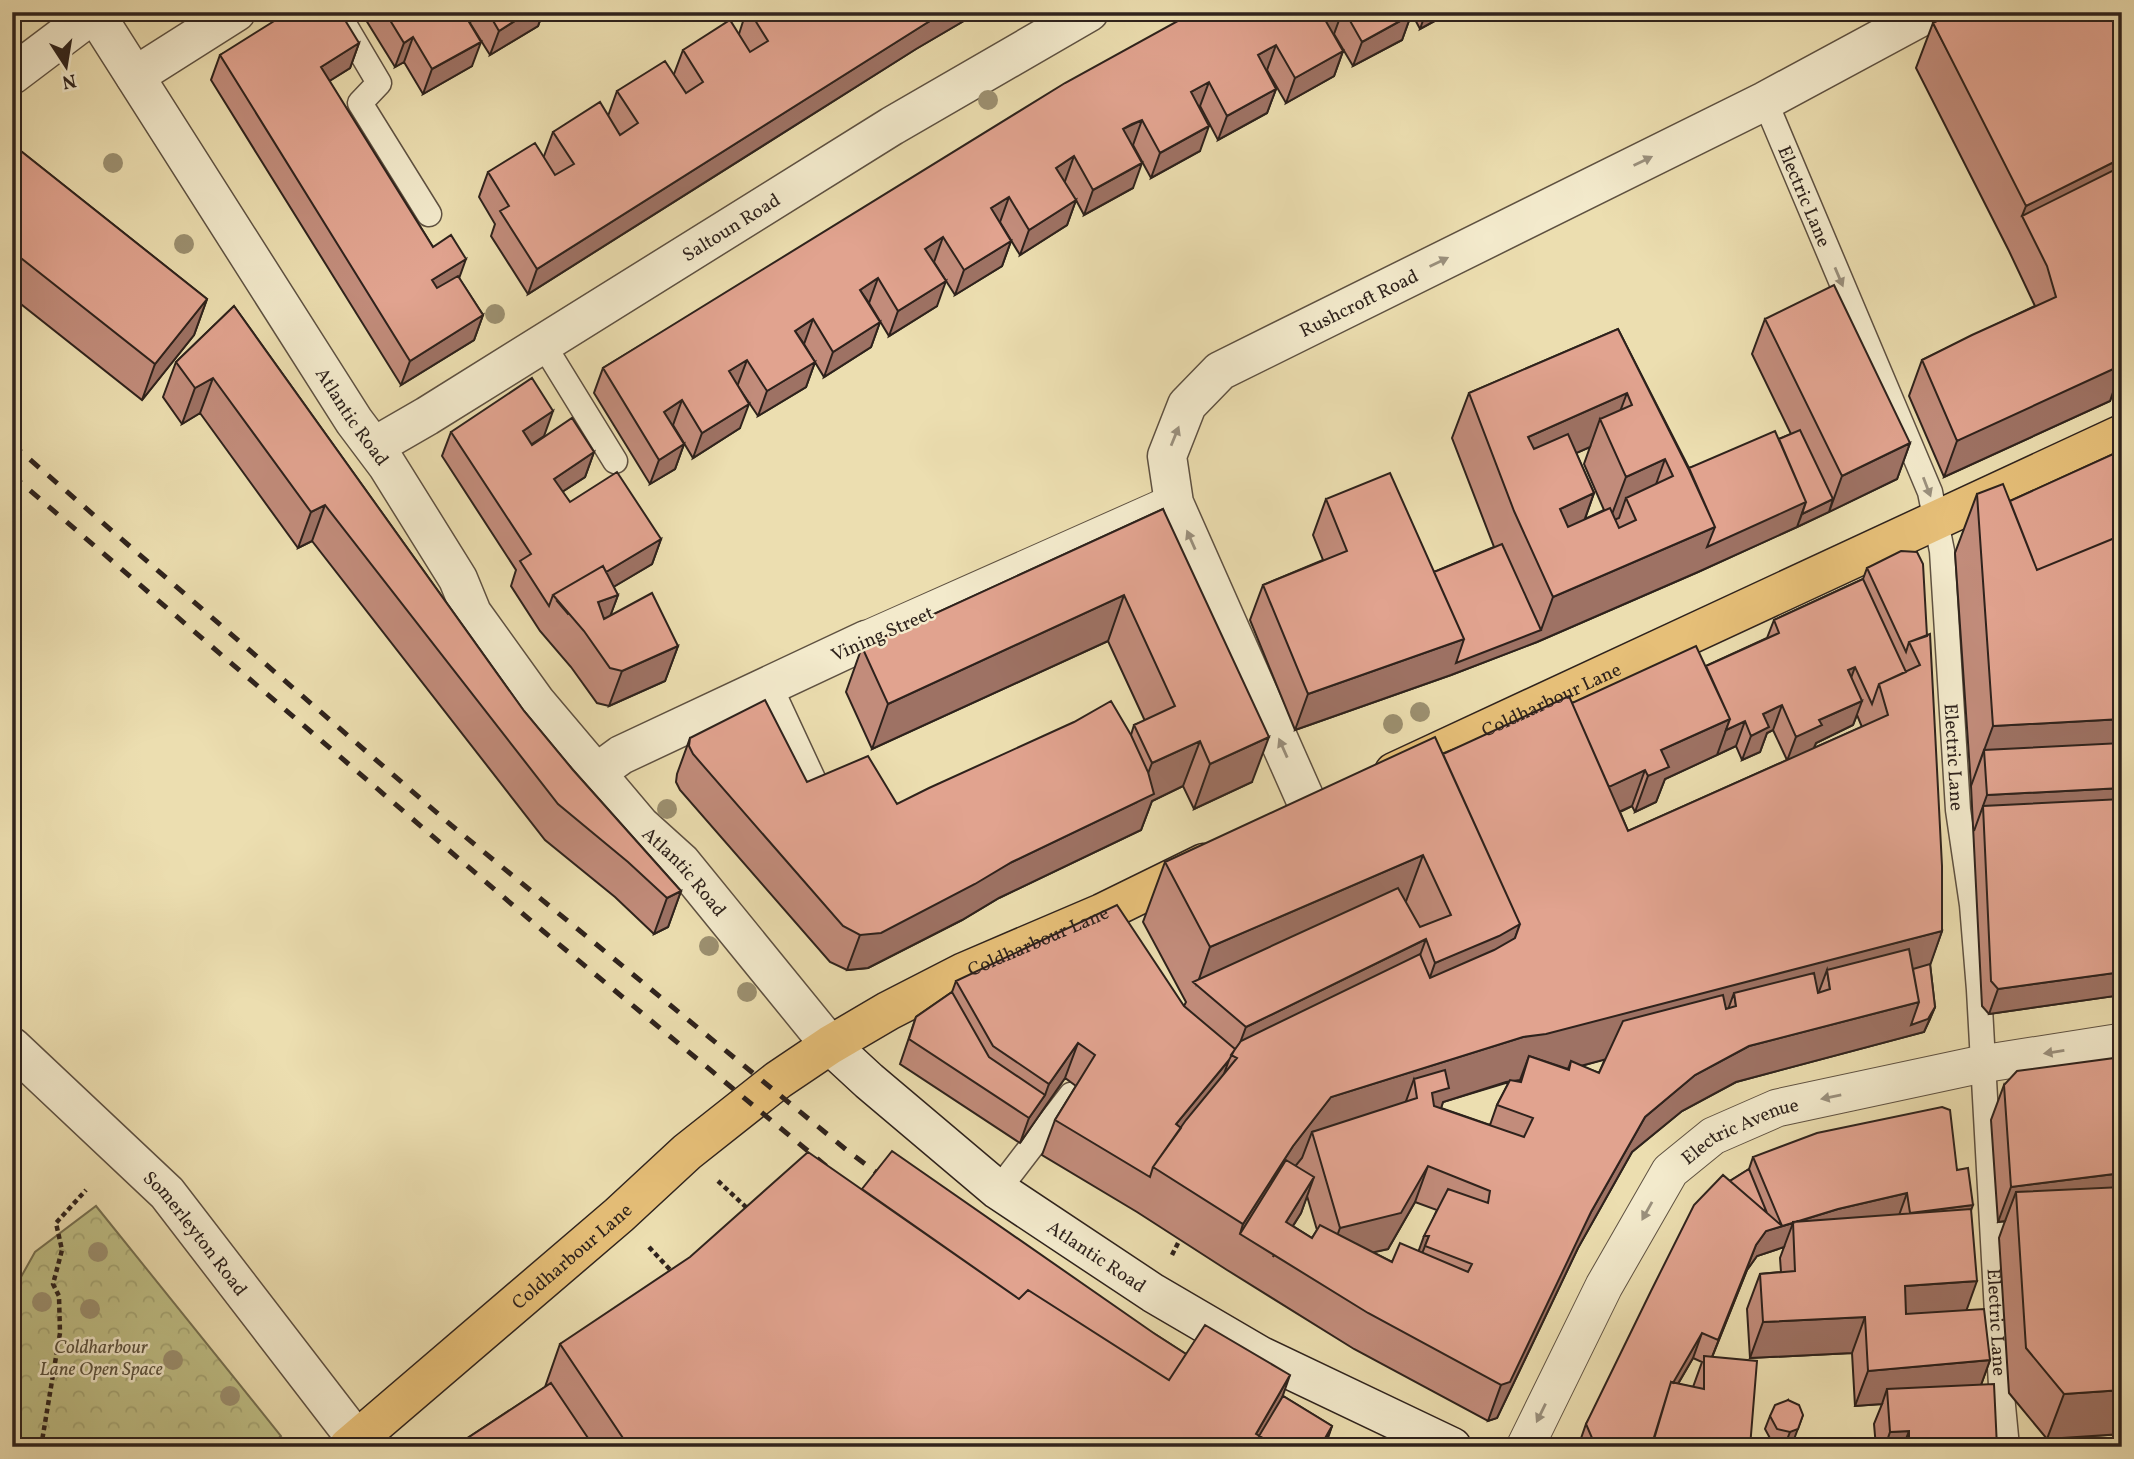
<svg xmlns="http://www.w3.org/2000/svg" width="2134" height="1459" viewBox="0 0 2134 1459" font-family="Vollkorn,serif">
	<defs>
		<pattern id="park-crowns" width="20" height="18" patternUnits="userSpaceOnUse" patternTransform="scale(1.75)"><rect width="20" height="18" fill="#bfbf86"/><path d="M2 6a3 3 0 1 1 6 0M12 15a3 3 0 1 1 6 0" fill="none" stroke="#a4a473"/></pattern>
	</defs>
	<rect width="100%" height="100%" fill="#ecdeb0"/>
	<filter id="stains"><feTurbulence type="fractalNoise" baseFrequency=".00286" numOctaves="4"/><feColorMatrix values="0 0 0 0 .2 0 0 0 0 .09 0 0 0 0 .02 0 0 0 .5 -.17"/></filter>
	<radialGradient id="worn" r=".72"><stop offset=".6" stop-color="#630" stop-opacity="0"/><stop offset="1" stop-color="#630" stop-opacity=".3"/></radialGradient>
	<path fill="url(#park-crowns)" stroke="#767051" stroke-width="2" d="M96,1206L281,1436L268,1447H12V1293L35,1252Z"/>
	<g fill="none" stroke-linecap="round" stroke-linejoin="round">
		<defs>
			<g id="service">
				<path d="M337,12L379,83L360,103L429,214"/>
				<path id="s1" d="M1765,101L1930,492L1942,551L1958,810L1972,905L1979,990L2001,1385L2007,1447"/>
				<path d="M543,344L615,461"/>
				<path d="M769,684L815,783"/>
				<path d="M998,1190L1071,1095"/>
			</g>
			<g id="pedestrian">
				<path d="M866,640L1174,503"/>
				<path id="s2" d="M1525,1447L1604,1286L1670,1171L1713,1136L1777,1108L1982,1064L2122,1042"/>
			</g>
			<g id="minor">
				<path id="s3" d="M94,12L354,421L387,465L458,579L472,613L536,702L640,825L681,862L830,1045"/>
				<path d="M12,75L94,13"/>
				<path d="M135,76L236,12"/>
				<path id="s4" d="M375,446L427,416L892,126L1089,12"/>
				<path d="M595,774L621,755L866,640"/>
				<path id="s5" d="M1310,810L1174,503L1167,456L1187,405L1220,371L1765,101L1930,12"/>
				<path id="s6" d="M12,1047L167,1193L357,1440"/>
			</g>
			<g id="secondary">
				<path id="s7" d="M830,1045L869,1081L998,1190L1153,1293L1259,1355L1452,1447"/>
			</g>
			<g id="primary">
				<path id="s8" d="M1394,772L2122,434"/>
				<path id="s9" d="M348,1447L619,1215L687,1152L778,1080L830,1045L888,1011L964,972L1102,913L1204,863"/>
			</g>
		</defs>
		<use href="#service" stroke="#5e5141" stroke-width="27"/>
		<use href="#pedestrian" stroke="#5e5141" stroke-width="39"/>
		<use href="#minor" stroke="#5e5141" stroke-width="41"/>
		<use href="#secondary" stroke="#2e221c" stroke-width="41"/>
		<use href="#primary" stroke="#2e221c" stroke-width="41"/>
		<path stroke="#2e221c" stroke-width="4.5" stroke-dasharray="5 3.5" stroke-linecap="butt" d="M718,1181L748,1209
			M649,1247L674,1274
			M1172,1255L1179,1241
			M41,1447L60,1333L59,1296L53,1284L62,1250L56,1223L86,1190"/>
		<use href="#service" stroke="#f3eacc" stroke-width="24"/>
		<use href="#pedestrian" stroke="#f3eacc" stroke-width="37"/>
		<use href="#minor" stroke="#f3eacc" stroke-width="38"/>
		<use href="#secondary" stroke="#f3eacc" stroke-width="38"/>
		<use href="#primary" stroke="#e6bf78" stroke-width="38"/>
		<path stroke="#2e221c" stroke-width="5" stroke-dasharray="12 12" stroke-linecap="butt" d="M12,444L451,825L849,1152L891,1183
			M12,475L543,931L831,1170"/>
	</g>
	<g fill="#9c9070">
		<circle cx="988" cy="100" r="10"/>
		<circle cx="113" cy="163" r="10"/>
		<circle cx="184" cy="244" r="10"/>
		<circle cx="495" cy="314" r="10"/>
		<circle cx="1420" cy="712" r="10"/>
		<circle cx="1393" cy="724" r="10"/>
		<circle cx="667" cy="809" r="10"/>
		<circle cx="709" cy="946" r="10"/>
		<circle cx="747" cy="992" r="10"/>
		<circle cx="98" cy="1252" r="10"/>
		<circle cx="42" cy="1302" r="10"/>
		<circle cx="90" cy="1309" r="10"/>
		<circle cx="173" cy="1360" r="10"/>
		<circle cx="230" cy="1396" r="10"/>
	</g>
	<path fill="#c28c7b" stroke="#2e221c" stroke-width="2" fill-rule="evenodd" d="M361,12H543L538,26L490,55L470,23L472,66L423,94L404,62L395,67Z
		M746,12H979L916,49L528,294L491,236L495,224L479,197L488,172L544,156L553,132L608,116L617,91L674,74L683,50L739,34Z
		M1194,12H1410L1411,15L1402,40L1353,66L1334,34L1343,51L1334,76L1286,103L1267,70L1266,71L1276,89L1267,113L1218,140L1200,106L1199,107L1200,151L1151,178L1133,145H1132L1133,188L1084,215L1076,200L1067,225L1020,255L1000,222L1011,241L1002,266L955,295L934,262L937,306L889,336L869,303L880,322L871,347L824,377L804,344L815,362L806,387L758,416L737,385L740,428L693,458L673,425L684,444L675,469L650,484L594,393L603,368Z
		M1411,12H1451L1420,29Z
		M292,20L359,43L350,68L329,81L433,247L459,278L483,315L474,340L401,385L211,80L220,55Z
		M1933,23L2119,375L2110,401L1944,477L1909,396L1922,360L2035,306L2009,251L1916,68Z
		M12,144L207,299L194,335L142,400L12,297Z
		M234,306L524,711L573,770L681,891L668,927L654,934L615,897L545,840L312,541L298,548L200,413L182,424L163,397L176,362Z
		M1765,319L1910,443L1897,479L1797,527L1698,572L1537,642L1451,675L1295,730L1250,620L1263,585L1323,560L1313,535L1326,499L1434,572L1494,547L1452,438L1469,393L1618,329L1689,468L1779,439L1791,434L1752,354ZM1590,447L1584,464L1604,510L1585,519L1594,493L1576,453Z
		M451,432L544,436L594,452L585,477L562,492L570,502L661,539L652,564L613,587L618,595L610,616L678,646L665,681L609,706L597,703L571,667L540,631L511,586L516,570L442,456Z
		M2122,450V995L1989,1014L1982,1006L1971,786L1955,553L1977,494L2010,501Z
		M1163,509L1252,782L1194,809L1183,786L1152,801L1141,830L999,898L962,920L868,968L847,970L830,962L680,790L676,782L677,774L690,738L807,782L897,804L1131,735L1134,725L1145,721L1108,641L872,749L846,692L862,647Z
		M1917,552L1942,931L1930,964L1935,1007L1930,1019L1924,1032L1736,1082L1682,1111L1632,1152L1578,1248L1497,1418L1488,1421L1354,1349L1227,1270L1137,1212L1042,1155L1055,1120L1076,1086L1065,1078L1020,1143L900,1064L916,1017L952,992L956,981L1184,1006L1186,1002L1143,922L1165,862L1572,703L1706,666L1767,638L1774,620L1863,579L1867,568ZM1857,715L1862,727L1814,748L1816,743L1853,725ZM1773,730L1787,760L1628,831L1620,812L1632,806L1635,812L1656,802L1665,779L1736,746L1742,760L1760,752L1767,733ZM1605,1059L1599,1073L1581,1066ZM1509,1082L1497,1105L1490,1125L1441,1108L1443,1102ZM1307,1196L1317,1230L1312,1238L1293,1226L1301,1213ZM1415,1202L1437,1210L1419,1251L1392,1262L1372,1252L1388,1249Z
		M2004,1085L2122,1434L2047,1439L2009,1393L1999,1238L2005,1221L1998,1222L1991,1120Z
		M1753,1157L1957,1170L1971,1210L1966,1310L1990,1360L1981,1385L1997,1447H1876L1874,1424L1882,1404L1855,1406L1852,1353L1750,1358L1747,1309L1760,1274L1781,1272L1780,1258L1784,1247L1757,1256L1747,1270L1712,1357L1750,1447H1578L1586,1424L1730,1181L1749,1169ZM1693,1358L1702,1362L1693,1387L1678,1384Z
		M862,1189L1155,1334L1186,1354L1283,1396L1332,1426L1328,1438L1345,1447H456L457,1445L545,1387L560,1344Z
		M1788,1400L1793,1442L1785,1445L1772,1442L1765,1429L1770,1416Z"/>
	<path fill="#9e7264" stroke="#2e221c" stroke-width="2" d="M460,12H474L470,23L452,34Z
		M529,12H543L538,26L490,55L499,31Z
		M945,12H979L916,49L528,294L537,269L925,24Z
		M1336,12H1342L1334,34L1315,42L1324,18Z
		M1426,12H1451L1420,29Z
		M1411,15L1402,40L1353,66L1362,42Z
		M413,37L404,62L395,67L404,43Z
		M481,42L472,66L423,94L432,69Z
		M359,43L350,68L312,92L321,67Z
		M1276,45L1267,70L1249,80L1258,55Z
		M1343,51L1334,76L1286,103L1295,78Z
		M1209,82L1200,106L1182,117L1191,92Z
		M1276,89L1267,113L1218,140L1227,116Z
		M1142,120L1133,145L1123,149V129Z
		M1209,126L1200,151L1151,178L1160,153Z
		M1074,156L1065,181L1047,192L1056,168Z
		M2122,158V195L2022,216L2026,206Z
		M1142,163L1133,188L1084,215L1093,190Z
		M1009,197L1000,222L982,233L991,208Z
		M1076,200L1067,225L1020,255L1029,230Z
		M943,237L934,262L916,273L925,249Z
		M1011,241L1002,266L955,295L964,270Z
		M466,259L457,284L423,305L432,280Z
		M878,278L869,303L860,290Z
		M946,281L937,306L889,336L898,311Z
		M207,299L194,335L142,400L155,364Z
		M483,315L474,340L401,385L410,361Z
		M813,319L804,344L795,331Z
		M880,322L871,347L824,377L833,352Z
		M2122,345V374L2119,375L2110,401L1944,477L1957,441Z
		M747,360L738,384L720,396L729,371Z
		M815,362L806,387L758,416L767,391Z
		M213,378L200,413L182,424L195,388Z
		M1627,393L1610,438L1600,419L1590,447L1511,482L1528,437Z
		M682,400L673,425L655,436L664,412Z
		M749,404L740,428L693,458L702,433Z
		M553,411L544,436L514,456L523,431Z
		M1910,443L1897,479L1829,512L1842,476Z
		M684,444L675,469L650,484L659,460Z
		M594,452L585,477L545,503L554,479Z
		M1665,459L1649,504L1626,498L1619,518L1609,522L1626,477Z
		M1594,493L1578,538L1544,554L1560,509Z
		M1833,499L1829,512L1797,527L1802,514Z
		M1806,502L1797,527L1698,572L1537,642L1451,675L1295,730L1308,694L1464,639L1541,630L1553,597L1715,527Z
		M325,505L312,541L298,548L311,512Z
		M661,539L652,564L568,614L557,601Z
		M618,595L605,630L598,602Z
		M1124,595L1108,641L872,749L888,704Z
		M678,646L665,681L609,706L622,671Z
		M1855,667L1846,692L1848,670Z
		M1862,701L1853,725L1816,743L1813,750L1787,761L1796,737L1819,720Z
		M1782,705L1773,730L1767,733L1760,752L1742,760L1751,736L1763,714Z
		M1730,719L1717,755L1665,779L1656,802L1635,812L1648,776L1661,750Z
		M2122,719V778L1984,750L1971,786L1993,726Z
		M1745,721L1736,746L1717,755L1726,730Z
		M1269,737L1252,782L1194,809L1210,764Z
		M1200,741L1183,786L1152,801L1141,830L999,898L962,920L868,968L847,970L860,935L1137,802L1152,763Z
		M1645,770L1632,806L1590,825L1603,789Z
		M2122,788V823L1983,806L1974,831L1987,795Z
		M1423,855L1401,915L1197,985L1210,947Z
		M681,891L668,927L654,934L667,898Z
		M1520,924L1499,984L1414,1023L1435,963Z
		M1942,931L1926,977L1830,989L1827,970L1814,1005L1736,1006L1734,993L1721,1029L1569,1069L1571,1061L1568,1069L1529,1056L1520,1080L1506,1082L1443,1102L1436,1124L1414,1079L1401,1115L1312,1132L1302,1158L1240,1234L1243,1224L1293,1146L1331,1097L1523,1037Z
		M1426,939L1404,999L1237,1058V1051L1246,1027Z
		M2122,972V995L1989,1014L1998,989Z
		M1919,1002L1935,1007L1924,1032L1736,1082L1682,1111L1632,1152L1578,1248L1497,1418L1488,1421L1501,1385L1591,1212L1645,1117L1695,1075L1749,1046Z
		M1078,1043L1065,1078L1020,1143L1029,1118L1045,1095L1049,1084Z
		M1229,1060L1216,1096L1165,1155L1176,1124Z
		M1428,1166L1415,1202L1388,1249L1327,1263L1340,1228Z
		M2122,1173V1207L2016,1192L2005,1221L1998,1222L2011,1187Z
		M1314,1177L1301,1213L1273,1257L1286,1222Z
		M1907,1193L1898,1218L1793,1223L1838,1209Z
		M1973,1205L1964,1230L1910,1213Z
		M1793,1223L1784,1247L1757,1256L1747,1270L1709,1365L1756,1245L1766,1231Z
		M1424,1236H1429L1415,1271L1411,1272Z
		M1977,1281L1964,1317L1892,1322L1905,1286Z
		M1865,1317L1852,1353L1750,1358L1763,1322Z
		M1702,1333L1693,1358L1663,1409L1668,1390Z
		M1990,1360L1977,1396L1887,1389L1882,1404L1855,1406L1868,1371Z
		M1290,1375L1274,1421L1258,1447L1256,1434Z
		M2122,1390V1434L2047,1439L2064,1394Z
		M1803,1415L1793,1442L1785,1445L1790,1432Z
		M1332,1426L1324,1447H1320Z
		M1909,1431L1903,1447H1885L1890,1432Z"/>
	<path fill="#e1a38f" stroke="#2e221c" stroke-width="2" fill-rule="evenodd" d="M305,12H340L359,43L321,67L433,247L451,235L466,259L432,280L437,288L458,276L483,315L410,361L220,55L287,13L292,20Z
		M385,12H463L481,42L432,69L413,37L404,43Z
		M488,12H529L499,31Z
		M750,12H945L925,24L537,269L500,211L509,206L488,172L535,143L555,175L574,164L553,132L600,102L620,135L638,123L617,91L665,61L686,93L703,82L683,50L730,20L750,52L768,41Z
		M1194,12H1336L1324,18L1343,51L1295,78L1276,45L1258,55L1276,89L1227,116L1209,82L1191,92L1209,126L1160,153L1142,120L1132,124L1123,129L1142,163L1093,190L1074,156L1056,168L1076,200L1029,230L1009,197L991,208L1011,241L964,270L943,237L925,249L946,281L898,311L878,278L860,290L880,322L833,352L813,319L795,331L815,362L767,391L747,360L729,371L749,404L702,433L682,400L664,412L684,444L659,460L603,368L1065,83Z
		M1345,12H1410L1411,15L1362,42Z
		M1954,12H2122V158L2026,206L1933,23Z
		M12,144L207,299L155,364L12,251Z
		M2122,166V345L2117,347L2122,361V365L1957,441L1922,360L1972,335L2056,297L2047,266L2022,216Z
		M1834,285L1910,443L1842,476L1765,319Z
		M234,306L524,711L573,770L681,891L667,898L628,862L558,804L325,505L311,512L213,378L195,388L176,362Z
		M1618,329L1689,470L1715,527L1553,597L1514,511L1469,393ZM1627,393L1632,405L1600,419L1626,477L1665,459L1673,476L1626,498L1636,520L1619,528L1610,508L1568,527L1560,509L1594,493L1568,434L1534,449L1528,437Z
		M532,378L553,411L523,431L532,445L572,418L594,452L554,479L570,502L617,472L661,539L606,572L603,566L553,595L549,606L520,561L531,554L451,432Z
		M1800,430L1833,499L1802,514L1806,502L1779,439Z
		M1775,431L1806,502L1707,547L1715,527L1689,468Z
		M2122,450V535L2037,570L2010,501Z
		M1390,473L1464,639L1308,694L1263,585L1347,551L1326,499Z
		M2003,484L2037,570L2122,535V719L1993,726L1977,494Z
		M1163,509L1269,737L1210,764L1200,741L1152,763L1134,725L1175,706L1124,595L888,704L862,647Z
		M1502,544L1541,630L1456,663L1464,639L1434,572Z
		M1901,551L1917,552L1923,564L1927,636L1909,642L1906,652L1867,568Z
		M603,566L618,595L598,602L604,619L652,593L678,646L622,671L610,668L584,631L553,595Z
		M1863,579L1906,672L1879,684L1872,704L1855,667L1848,670L1862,701L1819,720L1822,725L1796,737L1782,705L1763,714L1769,727L1751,736L1745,721L1726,730L1730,719L1706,666L1779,633L1774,620Z
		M1930,634L1942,866V931L1546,1034L1523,1037L1331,1097L1293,1146L1243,1224L1153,1167L1186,1120L1237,1058L1231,1055L1241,1041L1420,954L1430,978L1494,950L1515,938L1520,924L1443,754L1569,696L1628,831L1888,715L1879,684L1920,665L1909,642Z
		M1696,646L1730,719L1661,750L1669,767L1648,776L1645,770L1609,787L1572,703Z
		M765,700L807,782L868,756L897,804L929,788L1074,722L1111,701L1131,735L1148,772L1154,794L1012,862L975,884L881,933L860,935L843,926L693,754L689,746L690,738Z
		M1435,737L1520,924L1499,936L1435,963L1426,939L1246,1027L1193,982L1398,888L1420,927L1451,915L1423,855L1210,947L1165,862Z
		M2122,743V788L1987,795L1984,750Z
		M2122,799V972L1998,989L1991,981L1983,806Z
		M1117,905L1184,1006L1235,1049L1229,1060L1176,1124L1181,1128L1153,1167L1150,1177L1055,1120L1095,1055L1078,1043L1049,1084L993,1046L956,981Z
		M1909,949L1919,1002L1749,1046L1695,1075L1645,1117L1591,1212L1510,1382L1501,1385L1368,1313L1240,1234L1286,1160L1314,1177L1286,1222L1312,1238L1320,1225L1392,1262L1400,1243L1468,1272L1472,1264L1425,1246L1429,1236H1424L1448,1189L1488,1203L1490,1191L1428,1166L1401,1213L1340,1228L1312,1132L1417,1098L1414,1079L1445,1070L1449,1088L1432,1093L1434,1106L1524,1137L1533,1118L1497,1105L1510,1080L1521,1082L1529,1056L1569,1070L1571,1061L1599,1073L1623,1021L1723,995L1726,1009L1736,1006L1734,993L1814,973L1818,993L1830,989L1827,970Z
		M1930,964L1935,1007L1928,1019L1911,1025L1919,1002L1913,969Z
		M952,992L989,1057L1045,1095L1029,1118L909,1039L916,1017Z
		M2122,1057V1173L2011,1187L2004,1085L2017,1071Z
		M1942,1107L1950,1110L1957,1170L1968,1168L1973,1205L1910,1213L1907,1193L1838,1209L1766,1231L1756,1245L1718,1340L1702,1333L1673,1383L1671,1382L1651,1447H1617L1592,1438L1586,1424L1651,1291L1694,1205L1723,1175L1782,1226L1753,1157L1817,1133Z
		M892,1151L1155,1334L1186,1354L1169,1380L1028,1290L1019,1299L862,1189Z
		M808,1152L1019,1299L1028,1290L1169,1380L1205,1325L1290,1375L1256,1434L1279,1447H629L560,1344L690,1257Z
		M1749,1169L1767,1213L1730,1181Z
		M2122,1187V1390L2064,1394L2026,1348L2016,1192Z
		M1971,1209L1977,1281L1905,1286L1906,1314L1984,1309L1990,1360L1868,1371L1865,1317L1763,1322L1760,1274L1795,1271L1793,1222Z
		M1704,1356L1757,1361L1750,1447L1652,1446L1671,1382L1704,1389Z
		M551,1383L594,1447H458L457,1445Z
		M1994,1384L1997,1447H1909V1431L1890,1432L1887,1389Z
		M1283,1396L1332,1426L1320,1447H1279L1259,1436Z
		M1788,1400L1799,1405L1803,1415L1798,1429L1790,1432L1777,1429L1770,1416L1775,1405Z
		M1328,1438L1345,1447H1323Z"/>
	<defs><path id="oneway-solid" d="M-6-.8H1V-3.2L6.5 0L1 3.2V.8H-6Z" transform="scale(1.75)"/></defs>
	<g fill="#9a907d">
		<use href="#oneway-solid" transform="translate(1643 161) rotate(-26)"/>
		<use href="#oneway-solid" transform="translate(1439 262) rotate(-26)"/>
		<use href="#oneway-solid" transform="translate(1839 277) rotate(67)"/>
		<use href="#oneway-solid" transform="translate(1175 436) rotate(-68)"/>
		<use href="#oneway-solid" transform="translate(1927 487) rotate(69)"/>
		<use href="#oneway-solid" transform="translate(1191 540) rotate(-114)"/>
		<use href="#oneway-solid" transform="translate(1283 748) rotate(-114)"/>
		<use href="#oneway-solid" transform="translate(2054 1052) rotate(171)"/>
		<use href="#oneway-solid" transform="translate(1831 1097) rotate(168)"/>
		<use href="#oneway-solid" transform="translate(1647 1211) rotate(119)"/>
		<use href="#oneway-solid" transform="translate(1541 1413) rotate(116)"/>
	</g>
	<g text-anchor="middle" stroke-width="5" stroke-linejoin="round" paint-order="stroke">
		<g font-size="19" fill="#2e221c" stroke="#f3eacc">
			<text dy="7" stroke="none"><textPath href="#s1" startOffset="103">Electric Lane</textPath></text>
			<text dy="7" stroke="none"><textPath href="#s4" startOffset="418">Saltoun Road</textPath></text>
			<text dy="7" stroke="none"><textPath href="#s5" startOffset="640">Rushcroft Road</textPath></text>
			<text dy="7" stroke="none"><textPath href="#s3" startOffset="480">Atlantic Road</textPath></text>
			<text transform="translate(882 633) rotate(-24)" y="7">Vining Street</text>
			<text dy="7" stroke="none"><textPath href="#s8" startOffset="173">Coldharbour Lane</textPath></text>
			<text dy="7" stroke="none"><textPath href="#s1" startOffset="691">Electric Lane</textPath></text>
			<text dy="7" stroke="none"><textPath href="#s3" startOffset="1046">Atlantic Road</textPath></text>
			<text dy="7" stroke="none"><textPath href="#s9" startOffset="861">Coldharbour Lane</textPath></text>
			<text dy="7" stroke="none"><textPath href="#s2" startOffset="394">Electric Avenue</textPath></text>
			<text dy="7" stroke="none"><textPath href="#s6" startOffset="262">Somerleyton Road</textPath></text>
			<text dy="7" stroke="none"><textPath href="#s9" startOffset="294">Coldharbour Lane</textPath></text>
			<text dy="7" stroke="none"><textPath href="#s7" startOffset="341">Atlantic Road</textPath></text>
			<text dy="7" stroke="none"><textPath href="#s1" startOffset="1258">Electric Lane</textPath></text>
		</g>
		<g font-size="19" font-style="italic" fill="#5a513c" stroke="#f3eacc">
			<text x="101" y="1353">Coldharbour<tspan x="101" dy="22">Lane Open Space</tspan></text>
		</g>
	</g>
	<rect width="2134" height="1459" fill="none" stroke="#ecdeb0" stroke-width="42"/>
	<rect x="14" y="14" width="2106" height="1431" fill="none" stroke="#2e221c" stroke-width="3.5"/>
	<rect x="21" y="21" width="2092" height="1417" fill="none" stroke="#2e221c" stroke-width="2"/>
	<g transform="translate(66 66) rotate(168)" stroke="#f3eacc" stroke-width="5" paint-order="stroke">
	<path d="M0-5L12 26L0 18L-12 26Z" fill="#2e221c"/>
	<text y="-10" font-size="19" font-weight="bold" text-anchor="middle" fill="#2e221c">N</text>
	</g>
	<rect width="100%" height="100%" filter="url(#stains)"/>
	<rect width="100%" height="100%" fill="url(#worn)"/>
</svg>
